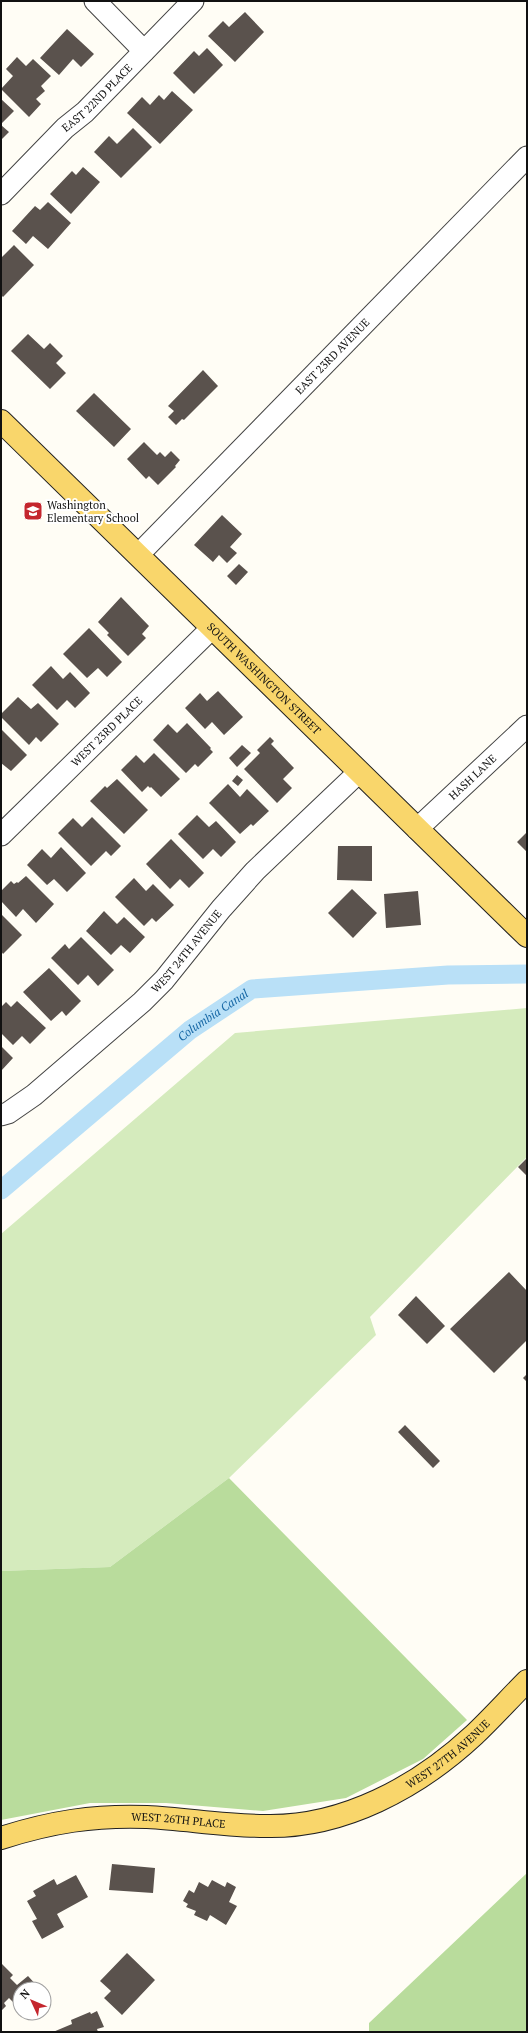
<svg xmlns="http://www.w3.org/2000/svg" width="528" height="2033" viewBox="0 0 528 2033" font-family="'PT Serif',serif">
	<rect width="100%" height="100%" fill="#fffdf5"/>
	<path fill="#d5ebbd" d="M527,1008V1157L370,1317L376,1335L229,1478L110,1567L1,1571V1234L235,1033Z"/>
	<path fill="#b9dc9c" d="M229,1478L467,1720L423,1759L346,1798L263,1811L166,1803H90L1,1820V1571L110,1567Z
		M527,1873V2032H369V2023Z"/>
	<g fill="none" stroke-linecap="round" stroke-linejoin="round">
		<path stroke="#b9e0f7" stroke-width="19" id="s1" d="M1,1190L190,1030L252,989L448,975L527,974"/>
	</g>
	<path fill="#5a524d" d="M245,12L264,32L235,62L208,36L223,21L229,27Z
		M67,29L94,54L81,67L73,59L59,75L40,58Z
		M207,48L223,65L194,94L173,73L194,51L199,56Z
		M17,57L26,66L33,59L51,76L41,86L45,91L36,99L41,104L29,117L1,89L13,76L6,69Z
		M172,91L193,110L160,144L127,113L142,97L150,105L159,95L164,100Z
		M1,99L14,111L1,124Z
		M1,125L9,132L1,140Z
		M133,128L152,147L121,178L94,152L109,136L117,144Z
		M83,167L100,182L71,214L50,194L72,171L76,175Z
		M48,202L71,223L48,249L33,236L26,244L12,231L35,206L40,210Z
		M14,245L34,265L3,297L1,295V258Z
		M28,334L44,349L50,343L63,356L56,363L66,373L50,389L11,351Z
		M203,370L218,386L184,420L182,419L176,425L168,417L174,411L168,406Z
		M94,393L131,429L114,447L76,411Z
		M144,442L157,455L160,452L165,457L171,451L180,460L175,466L176,467L158,485L149,476L146,479L127,459Z
		M222,515L242,534L230,547L237,553L227,563L219,555L213,562L194,545Z
		M239,564L248,572L236,585L227,576Z
		M121,597L149,626L142,634L146,638L128,656L107,635L109,633L98,622Z
		M89,628L122,662L107,677L98,668L87,678L63,654Z
		M51,666L63,679L70,672L90,693L75,708L67,700L57,710L32,685Z
		M218,691L243,717L224,735L212,722L205,729L185,708L200,693L207,701Z
		M18,697L31,709L38,703L59,724L41,742L36,737L29,745L1,717V714Z
		M187,723L211,748L210,749L213,752L198,767L195,764L186,773L153,740L168,724L177,733Z
		M1,729L27,755L11,771L1,763Z
		M270,737L274,741L271,744L294,768L283,779L292,788L277,803L244,769L260,753L257,750Z
		M242,745L251,753L237,767L229,758Z
		M154,753L180,779L161,797L151,787L150,788L148,786L142,792L121,770L136,755L144,763Z
		M237,775L243,780L238,786L232,781Z
		M117,779L148,810L124,834L90,801L105,786L107,788Z
		M228,784L240,797L247,789L269,811L253,826L251,824L240,834L209,803Z
		M197,815L209,827L216,821L236,842L221,857L213,849L203,859L178,834Z
		M92,817L121,846L111,856L106,851L91,866L58,833L73,818L82,827Z
		M527,832V852L517,842Z
		M171,839L204,873L189,888L180,879L170,889L146,864Z
		M338,846H372V881L337,880Z
		M61,847L86,873L67,892L54,879L47,885L27,865L42,849L51,858Z
		M26,876L54,904L36,923L23,909L16,917L1,901V891L11,881L14,884L17,882L18,883Z
		M134,878L146,891L153,884L174,905L156,922L152,918L144,926L115,897Z
		M352,889L377,913L353,938L328,913Z
		M418,891L421,925L386,928L384,894Z
		M104,911L117,924L124,917L145,937L130,953L121,945L111,955L86,931Z
		M1,914L22,935L3,954L1,951Z
		M81,937L114,970L98,986L88,975L78,985L51,958L65,944L69,949Z
		M49,968L81,1001L66,1016L62,1011L51,1021L23,992Z
		M17,1001L46,1028L30,1044L22,1036L13,1045L1,1033V1007L6,1002L11,1007Z
		M1,1046L13,1058L1,1071Z
		M527,1158V1176L518,1167Z
		M509,1272L527,1291V1340L494,1373L450,1329Z
		M416,1296L445,1326L427,1344L398,1315Z
		M527,1374V1382L523,1378Z
		M405,1425L440,1461L433,1468L398,1432Z
		M112,1864L155,1868L153,1893L109,1890Z
		M76,1875L88,1897L57,1914L64,1927L42,1939L32,1921L37,1919L27,1901L36,1896L33,1891L54,1879L57,1885Z
		M212,1880L225,1887L227,1882L236,1887L229,1902L237,1906L226,1925L210,1915L207,1921L194,1915L196,1911L186,1907L188,1904L183,1901L189,1890L194,1893L199,1882L208,1887Z
		M127,1953L155,1980L122,2015L104,1998L111,1991L100,1981Z
		M2,1964L13,1975L10,1978L17,1985L28,1976L38,1987L36,1989H20V2007L19,2008L9,1998L4,2003L6,2006L1,2011Z
		M97,2011L104,2027L97,2029L98,2032H53L72,2024L71,2020L90,2012L91,2014Z"/>
	<g fill="none" stroke-linecap="round" stroke-linejoin="round">
		<defs>
			<g id="minor">
				<path d="M95,1L144,51"/>
				<path id="s2" d="M1,194L65,128L85,112L193,1"/>
				<path id="s3" d="M138,555L527,157"/>
				<path id="s4" d="M417,829L527,726"/>
				<path id="s5" d="M1,835L212,628"/>
				<path id="s6" d="M1,1115L8,1113L34,1095L142,1002L164,980L221,909L255,871L359,772"/>
			</g>
			<g id="major">
				<path id="s7" d="M1,421L527,936"/>
				<path id="s8" d="M1,1838C51,1822 94,1815 147,1817C186,1819 226,1826 265,1826C343,1828 418,1787 474,1735C492,1718 509,1699 527,1681"/>
			</g>
		</defs>
		<use href="#minor" stroke="#444" stroke-width="23"/>
		<use href="#major" stroke="#222" stroke-width="24"/>
		<use href="#minor" stroke="#fff" stroke-width="21"/>
		<use href="#major" stroke="#f9d66b" stroke-width="22"/>
	</g>
	<defs>
		<symbol id="school-square" viewBox="-11 -11 22 22"><rect x="-9" y="-9" width="18" height="18" rx="4" fill="#c4262e" stroke="#fff"/><path d="M0-5L7-2L0 1L-7-2ZM-4 1L0 2.5L4 1V4Q0 6-4 4Z" fill="#fff"/></symbol>
	</defs>
	<g fill-rule="evenodd">
		<use href="#school-square" x="22" y="500" width="22" height="22"/>
	</g>
	<g text-anchor="middle" stroke-width="4" stroke-linejoin="round" paint-order="stroke">
		<g font-size="11" fill="#111" stroke="#fff">
			<text dy="4" stroke="none"><textPath href="#s2" startOffset="136">EAST 22ND PLACE</textPath></text>
			<text dy="4" stroke="none"><textPath href="#s3" startOffset="278">EAST 23RD AVENUE</textPath></text>
			<text dy="4" stroke="none"><textPath href="#s7" startOffset="368">SOUTH WASHINGTON STREET</textPath></text>
			<text dy="4" stroke="none"><textPath href="#s5" startOffset="148">WEST 23RD PLACE</textPath></text>
			<text dy="4" stroke="none"><textPath href="#s4" startOffset="76">HASH LANE</textPath></text>
			<text dy="4" stroke="none"><textPath href="#s6" startOffset="249">WEST 24TH AVENUE</textPath></text>
			<text dy="4" stroke="none"><textPath href="#s8" startOffset="468">WEST 27TH AVENUE</textPath></text>
			<text dy="4" stroke="none"><textPath href="#s8" startOffset="180">WEST 26TH PLACE</textPath></text>
		</g>
		<g font-size="11" fill="#111" stroke="#fff" text-anchor="start">
			<text x="47" y="509">Washington<tspan x="47" dy="13">Elementary School</tspan></text>
		</g>
		<g font-size="12" font-style="italic" fill="#1768a6" stroke="#fff">
			<text dy="4" stroke="none"><textPath href="#s1" startOffset="275">Columbia Canal</textPath></text>
		</g>
	</g>
	<rect width="528" height="2033" fill="none" stroke="#111111" stroke-width="4"/>
	<g transform="translate(32 2001) rotate(314)"><circle r="19" fill="#ffffff" stroke="#a0a0a0"/>
	<path d="M0-3L7 15L0 10L-7 15Z" fill="#c4262e"/>
	<text y="-6" font-size="11" font-weight="bold" text-anchor="middle" fill="#111111">N</text>
	</g>
</svg>
